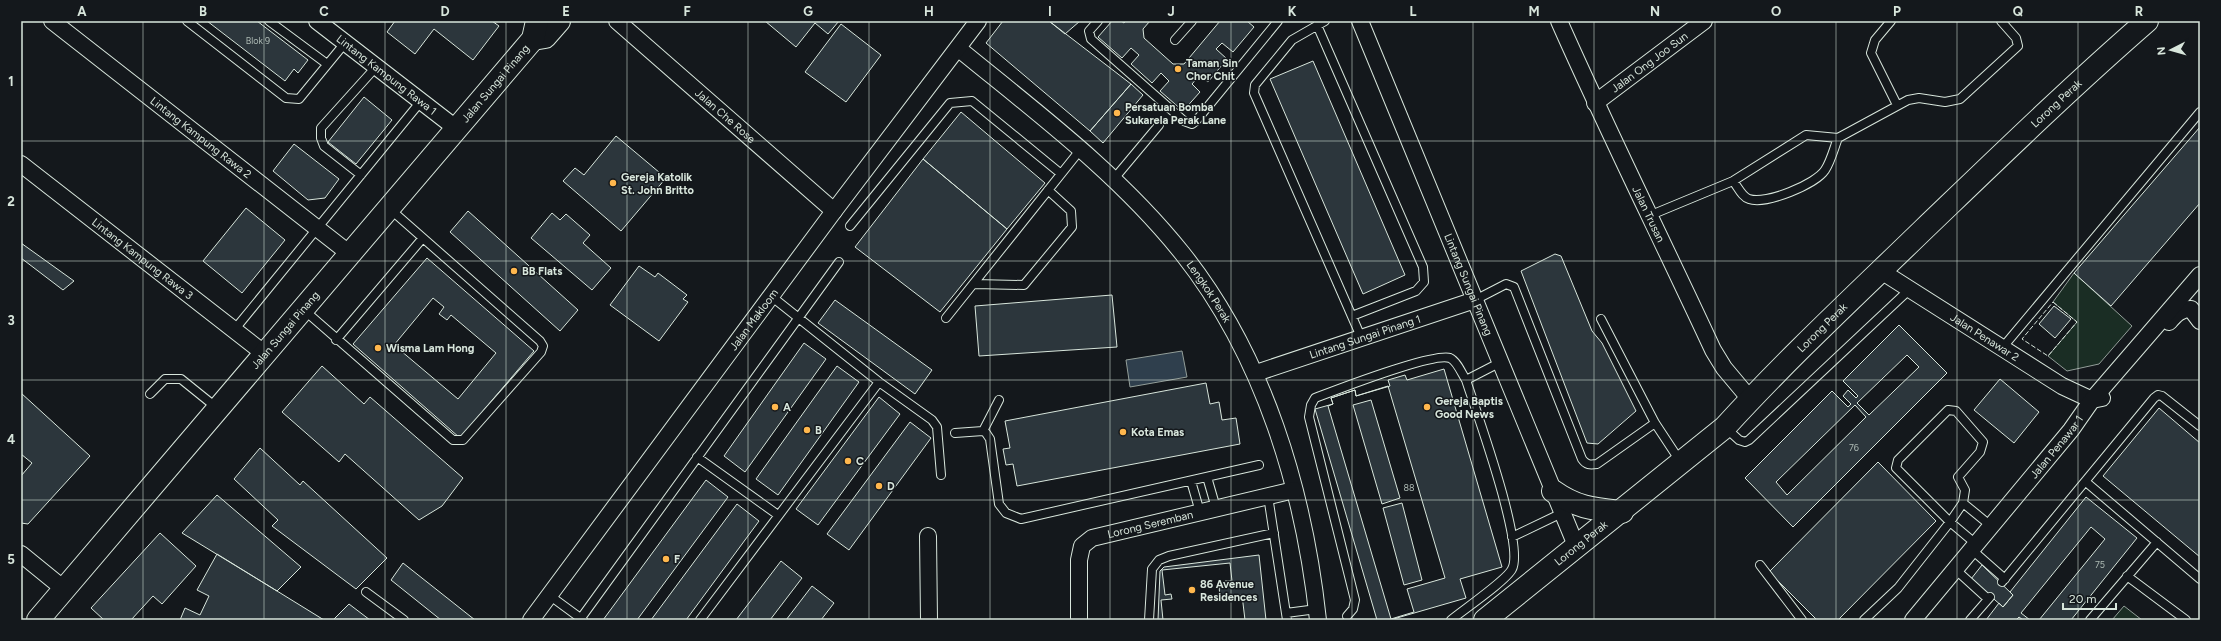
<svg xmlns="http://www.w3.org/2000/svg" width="2221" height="641" viewBox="0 0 2221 641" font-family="Figtree,sans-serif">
	<rect width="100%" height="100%" fill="#14181c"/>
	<path fill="#1a2d24" stroke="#939e99" d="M2074,273L2132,326L2099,364L2067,371L2048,356L2077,322L2053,302Z
		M2124,606L2142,620H2112Z"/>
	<path fill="#2f3f4d" stroke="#939e99" d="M1182,351L1187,377L1130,387L1126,360Z"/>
	<path fill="#2c363c" stroke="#d8e6dc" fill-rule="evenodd" d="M207,21H257L308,60L298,73L294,69L285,81Z
		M395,21H492L499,26L473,60L434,29L415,54L387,32Z
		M765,21H839L828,34L815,23L796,47Z
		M1003,21H1049L1131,84L1090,131L986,43Z
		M1049,21H1080L1065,34Z
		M1112,21H1121L1124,23L1126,21H1150L1143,29L1144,38L1173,64H1184L1220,21H1247L1254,27L1233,52L1222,43L1216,49L1227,59L1208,82L1200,75L1192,84L1200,92L1183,111L1160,91L1169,81L1161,73L1152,83L1131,64L1139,55L1131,48L1122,58L1098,37Z
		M841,24L881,55L846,102L805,72Z
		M1313,61L1405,275L1363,294L1270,79Z
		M1131,84L1143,95L1103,143L1090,131Z
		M364,97L392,120L356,164L328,142Z
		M961,112L1045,183L1007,229L923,159Z
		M2200,127V203L2111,306L2074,273Z
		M616,136L666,178L621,231L563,181L575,168L584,175Z
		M294,144L339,179L325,198L308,200L273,171Z
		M923,159L1007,229L940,312L855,247Z
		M246,208L285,240L242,293L203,261Z
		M468,211L578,310L560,331L450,232Z
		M552,213L560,220L566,214L590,235L583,243L611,268L592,290L531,238Z
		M21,243L74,281L63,290L21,258Z
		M1555,254L1561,256L1592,331L1602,343L1636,411L1598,444L1587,443L1521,271Z
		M427,258L534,351L460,438L353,344ZM433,298L444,307L439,314L447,320L451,315L496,353L458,399L394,345Z
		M639,266L655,277L658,273L687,295L683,299L688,302L659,341L610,305Z
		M1112,295L1117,347L979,356L975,306Z
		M835,300L932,370L915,394L818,323Z
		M2054,306L2071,319L2055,338L2039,324Z
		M1899,325L1947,373L1793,527L1745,478L1832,391L1848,407L1851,404L1843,396L1848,390L1856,398L1858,396L1843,381ZM1907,355L1919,367L1869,415L1857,403ZM1855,405L1866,417L1787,495L1776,482Z
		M804,343L826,359L745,472L724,456Z
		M322,366L364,404L370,397L463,478L442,506L419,520L345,454L339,462L282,412Z
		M837,366L859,382L778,495L756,479Z
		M1444,369L1502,567L1460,579L1466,598L1390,620H1377L1315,409L1333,404L1331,398L1355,390L1356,396L1390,386L1388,380L1405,375L1407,380Z
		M2000,379L2039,412L2014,443L1974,410Z
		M1206,383L1210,404L1219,402L1222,420L1236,418L1240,444L1017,486L1013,464L1006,465L1003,449L1010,448L1005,421Z
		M1388,386L1445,578L1407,589L1414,612L1391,619L1328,406L1333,404L1331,398L1355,390L1356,396ZM1371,400L1400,498L1382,504L1353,405ZM1402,503L1422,580L1404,585L1383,508Z
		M21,393L90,456L28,524L21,523V476L32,463L21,454Z
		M879,397L900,414L818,525L796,509Z
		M2159,408L2200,443V557L2103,476Z
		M910,422L931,438L849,550L827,534Z
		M260,448L300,485L303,481L387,558L356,589L272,526L278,520L234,479Z
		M1878,462L1936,521L1838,620H1817L1769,572Z
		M706,480L728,497L637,620H603Z
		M217,495L301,567L277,591L182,533Z
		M2086,497L2137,538L2071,620H2039L2105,539L2091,527L2021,613L2030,620H2023L2019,617L2016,620H1986L1999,603L2003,607L2013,595L2010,592Z
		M737,504L759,521L686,620H651Z
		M160,533L196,566L162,604L153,596L131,620H104L91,608Z
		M217,554L277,591L324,620H180L185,608L200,615L209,596L197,590Z
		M1259,555L1266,620H1158L1160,571L1164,567Z
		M781,561L802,578L770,620H736Z
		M403,563L475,620H441L391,580Z
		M1230,563L1232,581H1225L1226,585L1219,586L1220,597L1242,595L1245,620H1163L1161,600L1172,599L1171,594L1165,595L1162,570Z
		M1982,565L2013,595L2003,607L1971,579Z
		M812,586L834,603L821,620H786Z
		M349,604L370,620H333Z"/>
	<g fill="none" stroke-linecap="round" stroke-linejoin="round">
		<defs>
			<path id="lane" d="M187,21L286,98L299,99L345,43
				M269,21L327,64
				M1098,21L1089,31L1091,39L1184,121L1192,124L1196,121L1278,21
				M1325,21L1292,40L1255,85L1254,93L1361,337
				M1891,21L1875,40L1871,53L1897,105
				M1317,25L1423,267L1424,282L1416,291L1352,316
				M1175,40L1192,21
				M361,175L324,146L321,138V128L376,67
				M1113,180L1159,125
				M1733,181C1738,187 1742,197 1749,199C1766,205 1816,184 1825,170C1831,161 1834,148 1838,138
				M1651,215L1733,181L1806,135L1838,138L1908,100L1919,98L1945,102L1960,99L2018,46L2016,38L2001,21
				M850,226L950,103L972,101L1060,173
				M975,284L1024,285L1072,227L1071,211L1048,190
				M771,296L879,382L932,420L937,427L941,475
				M1475,300L1506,284L1514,287L1582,459C1586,465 1590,465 1597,464L1655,423
				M304,310L453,440H463L541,352L543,346L540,341L390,209
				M946,318L1081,149
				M1601,319L1655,423L1680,461
				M235,329L422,100
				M336,340L422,239
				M2003,347L2200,112
				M150,394L165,379H181L217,408
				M1726,428L1739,440L1745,442L1749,440L1910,289
				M983,431L999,400
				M955,433L983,431L986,433L990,439L999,504L1006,513L1021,519L1259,465
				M697,457L778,515
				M1207,477L1216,508
				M1191,481L1200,512
				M2086,482L2200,579
				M1268,496L1287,620
				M1963,503L1991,526
				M1512,537L1562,513
				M1971,549L2005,579
				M1760,565L1802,620
				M1955,569L1988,599
				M2127,576L2186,620
				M2002,582L2154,398L2158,395L2162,396L2200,426
				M366,592L404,620
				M549,595L583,620
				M1286,613L1317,609
				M1347,616L1353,609L1355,600L1309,417L1311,405L1315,398C1336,390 1434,352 1450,358C1457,361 1462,374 1466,380
				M581,618L839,262
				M700,620L879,382
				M1149,620L1152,569L1159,560L1169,556L1274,533
				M1451,620C1463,610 1507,580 1512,569C1525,545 1476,411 1466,380L1501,362
				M1864,620L1898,588L1950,522L1963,503L1965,490L1958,477L1980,452L1983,442L1956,411L1948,410L1898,460L1896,468L1950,522L1976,544
				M1970,620L1990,597
				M2090,620L2157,542"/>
			<g id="street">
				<path id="s1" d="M52,21L350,254"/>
				<path id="s2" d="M317,21L457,129"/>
				<path id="s3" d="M617,21L834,211"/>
				<path id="s4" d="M1360,21L1577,548"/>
				<path id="s5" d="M1559,21C1608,132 1662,240 1713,350L1724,368L1750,399"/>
				<path id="s6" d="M959,49C1036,112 1119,174 1182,253C1264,356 1304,490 1318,620"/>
				<path id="s7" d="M1595,103L1704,21"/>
				<path id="s8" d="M21,164L265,354"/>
				<path id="s9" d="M1881,271L2062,386L2092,400L2102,398"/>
				<path d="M2169,322C2175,315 2180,309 2191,309L2200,321"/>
				<path id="s10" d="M1256,373L1475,300"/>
				<path d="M928,536L929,620"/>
				<path d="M21,554L64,589"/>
				<path id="s11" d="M531,620L834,211L978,21"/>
				<path id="s12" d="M1079,620V560L1082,546L1092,538L1294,490"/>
				<path id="s13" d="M1913,620L2071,430L2092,400L2200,275"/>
			</g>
			<g id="secondary">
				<path d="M533,39L545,37L559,21"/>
				<path d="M1553,491C1577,508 1593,509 1622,512"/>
				<path id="s14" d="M38,620L533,39L537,21"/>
				<path id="s15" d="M1485,620L1725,427C1788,358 1857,294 1924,229C1997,159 2070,88 2147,21"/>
			</g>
		</defs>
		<use href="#lane" stroke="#d8e6dc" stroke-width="10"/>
		<use href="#street" stroke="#d8e6dc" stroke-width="18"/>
		<use href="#secondary" stroke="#d8e6dc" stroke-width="24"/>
		<use href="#lane" stroke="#14181c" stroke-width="8"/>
		<use href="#street" stroke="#14181c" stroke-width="16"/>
		<use href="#secondary" stroke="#14181c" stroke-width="22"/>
		<path stroke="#d8e6dc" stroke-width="1" stroke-dasharray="5 2" stroke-linecap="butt" d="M2053,302L2077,322L2048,356L2022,339Z"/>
	</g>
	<path fill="none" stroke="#d8e6dc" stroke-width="1" stroke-opacity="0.55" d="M143,21V620M264,21V620M385,21V620M506,21V620M627,21V620M748,21V620M869,21V620M990,21V620M1110,21V620M1231,21V620M1352,21V620M1473,21V620M1594,21V620M1715,21V620M1836,21V620M1957,21V620M2078,21V620M21,141H2200M21,261H2200M21,380H2200M21,500H2200"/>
	<g fill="#ffb74d" stroke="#14181c" stroke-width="1.5">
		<circle cx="1178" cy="69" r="4"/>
		<circle cx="1117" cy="113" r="4"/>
		<circle cx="613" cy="183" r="4"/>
		<circle cx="514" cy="271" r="4"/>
		<circle cx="378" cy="348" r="4"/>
		<circle cx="775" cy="407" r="4"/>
		<circle cx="1427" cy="407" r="4"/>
		<circle cx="807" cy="430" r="4"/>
		<circle cx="1123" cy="432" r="4"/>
		<circle cx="848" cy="461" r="4"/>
		<circle cx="879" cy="486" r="4"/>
		<circle cx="666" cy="559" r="4"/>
		<circle cx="1192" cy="590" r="4"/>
	</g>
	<g text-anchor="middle" stroke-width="3" stroke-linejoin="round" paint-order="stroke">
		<g font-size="9" fill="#adbab4">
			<text x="258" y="44">Blok 9</text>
			<text x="1854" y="451">76</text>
			<text x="1409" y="491">88</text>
			<text x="2100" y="568">75</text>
		</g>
		<g font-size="11" fill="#d8e6dc" stroke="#14181c">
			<text dy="4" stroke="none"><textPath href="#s7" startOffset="68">Jalan Ong Joo Sun</textPath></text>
			<text dy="4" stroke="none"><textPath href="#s2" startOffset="88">Lintang Kampung Rawa 1</textPath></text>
			<text dy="4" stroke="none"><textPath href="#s14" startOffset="705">Jalan Sungai Pinang</textPath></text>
			<text dy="4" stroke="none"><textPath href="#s15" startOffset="771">Lorong Perak</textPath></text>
			<text dy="4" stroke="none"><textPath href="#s3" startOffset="144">Jalan Che Rose</textPath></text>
			<text dy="4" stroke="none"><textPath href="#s1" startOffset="189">Lintang Kampung Rawa 2</textPath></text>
			<text dy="4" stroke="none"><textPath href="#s5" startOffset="213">Jalan Trusan</textPath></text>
			<text dy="4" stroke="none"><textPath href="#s8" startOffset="154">Lintang Kampung Rawa 3</textPath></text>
			<text dy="4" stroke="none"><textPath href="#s4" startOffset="285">Lintang Sungai Pinang</textPath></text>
			<text dy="4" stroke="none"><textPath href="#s6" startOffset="350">Lengkok Perak</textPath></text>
			<text dy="4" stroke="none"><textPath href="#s11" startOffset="374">Jalan Makloom</textPath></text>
			<text dy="4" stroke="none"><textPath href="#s15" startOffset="447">Lorong Perak</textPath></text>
			<text dy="4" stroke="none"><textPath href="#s14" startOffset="381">Jalan Sungai Pinang</textPath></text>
			<text dy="4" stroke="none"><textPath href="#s10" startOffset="115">Lintang Sungai Pinang 1</textPath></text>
			<text dy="4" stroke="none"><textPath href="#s9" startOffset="123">Jalan Penawar 2</textPath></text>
			<text dy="4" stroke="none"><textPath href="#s13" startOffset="225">Jalan Penawar 1</textPath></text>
			<text dy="4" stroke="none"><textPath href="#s12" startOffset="147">Lorong Seremban</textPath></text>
			<text dy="4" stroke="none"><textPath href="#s15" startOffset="123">Lorong Perak</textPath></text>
		</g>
		<g font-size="11" font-weight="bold" fill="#d8e6dc" stroke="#14181c" text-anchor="start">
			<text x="1186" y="67">Taman Sin<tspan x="1186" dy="13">Chor Chit</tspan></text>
			<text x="1125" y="111">Persatuan Bomba<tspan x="1125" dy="13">Sukarela Perak Lane</tspan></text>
			<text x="621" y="181">Gereja Katolik<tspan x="621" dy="13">St. John Britto</tspan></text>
			<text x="522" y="275">BB Flats</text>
			<text x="386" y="352">Wisma Lam Hong</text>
			<text x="1435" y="405">Gereja Baptis<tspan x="1435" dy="13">Good News</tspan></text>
			<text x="783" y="411">A</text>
			<text x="815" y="434">B</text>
			<text x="1131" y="436">Kota Emas</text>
			<text x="856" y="465">C</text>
			<text x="887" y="490">D</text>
			<text x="674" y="563">F</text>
			<text x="1200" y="588">86 Avenue<tspan x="1200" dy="13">Residences</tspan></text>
		</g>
	</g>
	<rect width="2221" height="641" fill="none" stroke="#14181c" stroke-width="44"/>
	<g transform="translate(2171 50) rotate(264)" stroke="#14181c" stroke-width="3" paint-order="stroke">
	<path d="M0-3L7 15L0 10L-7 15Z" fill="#d8e6dc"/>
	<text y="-6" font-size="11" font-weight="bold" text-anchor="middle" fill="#d8e6dc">N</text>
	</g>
	<path d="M2063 603v6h53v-6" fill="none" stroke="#d8e6dc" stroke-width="2"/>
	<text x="2069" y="603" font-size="12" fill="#d8e6dc" stroke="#14181c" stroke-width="3" paint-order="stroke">20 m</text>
	<rect x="22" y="22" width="2177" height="597" fill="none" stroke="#d8e6dc" stroke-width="1.5"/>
	<g font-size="13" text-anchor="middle" font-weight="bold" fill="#d8e6dc">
		<text x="82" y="16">A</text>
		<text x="203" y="16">B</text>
		<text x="324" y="16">C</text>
		<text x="445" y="16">D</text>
		<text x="566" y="16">E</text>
		<text x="687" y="16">F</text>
		<text x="808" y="16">G</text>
		<text x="929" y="16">H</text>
		<text x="1050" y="16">I</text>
		<text x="1171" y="16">J</text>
		<text x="1292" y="16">K</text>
		<text x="1413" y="16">L</text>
		<text x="1534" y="16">M</text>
		<text x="1655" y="16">N</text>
		<text x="1776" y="16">O</text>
		<text x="1897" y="16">P</text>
		<text x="2018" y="16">Q</text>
		<text x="2139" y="16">R</text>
		<text x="11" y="86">1</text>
		<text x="11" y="206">2</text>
		<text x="11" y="325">3</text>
		<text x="11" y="444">4</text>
		<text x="11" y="564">5</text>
	</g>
</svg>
